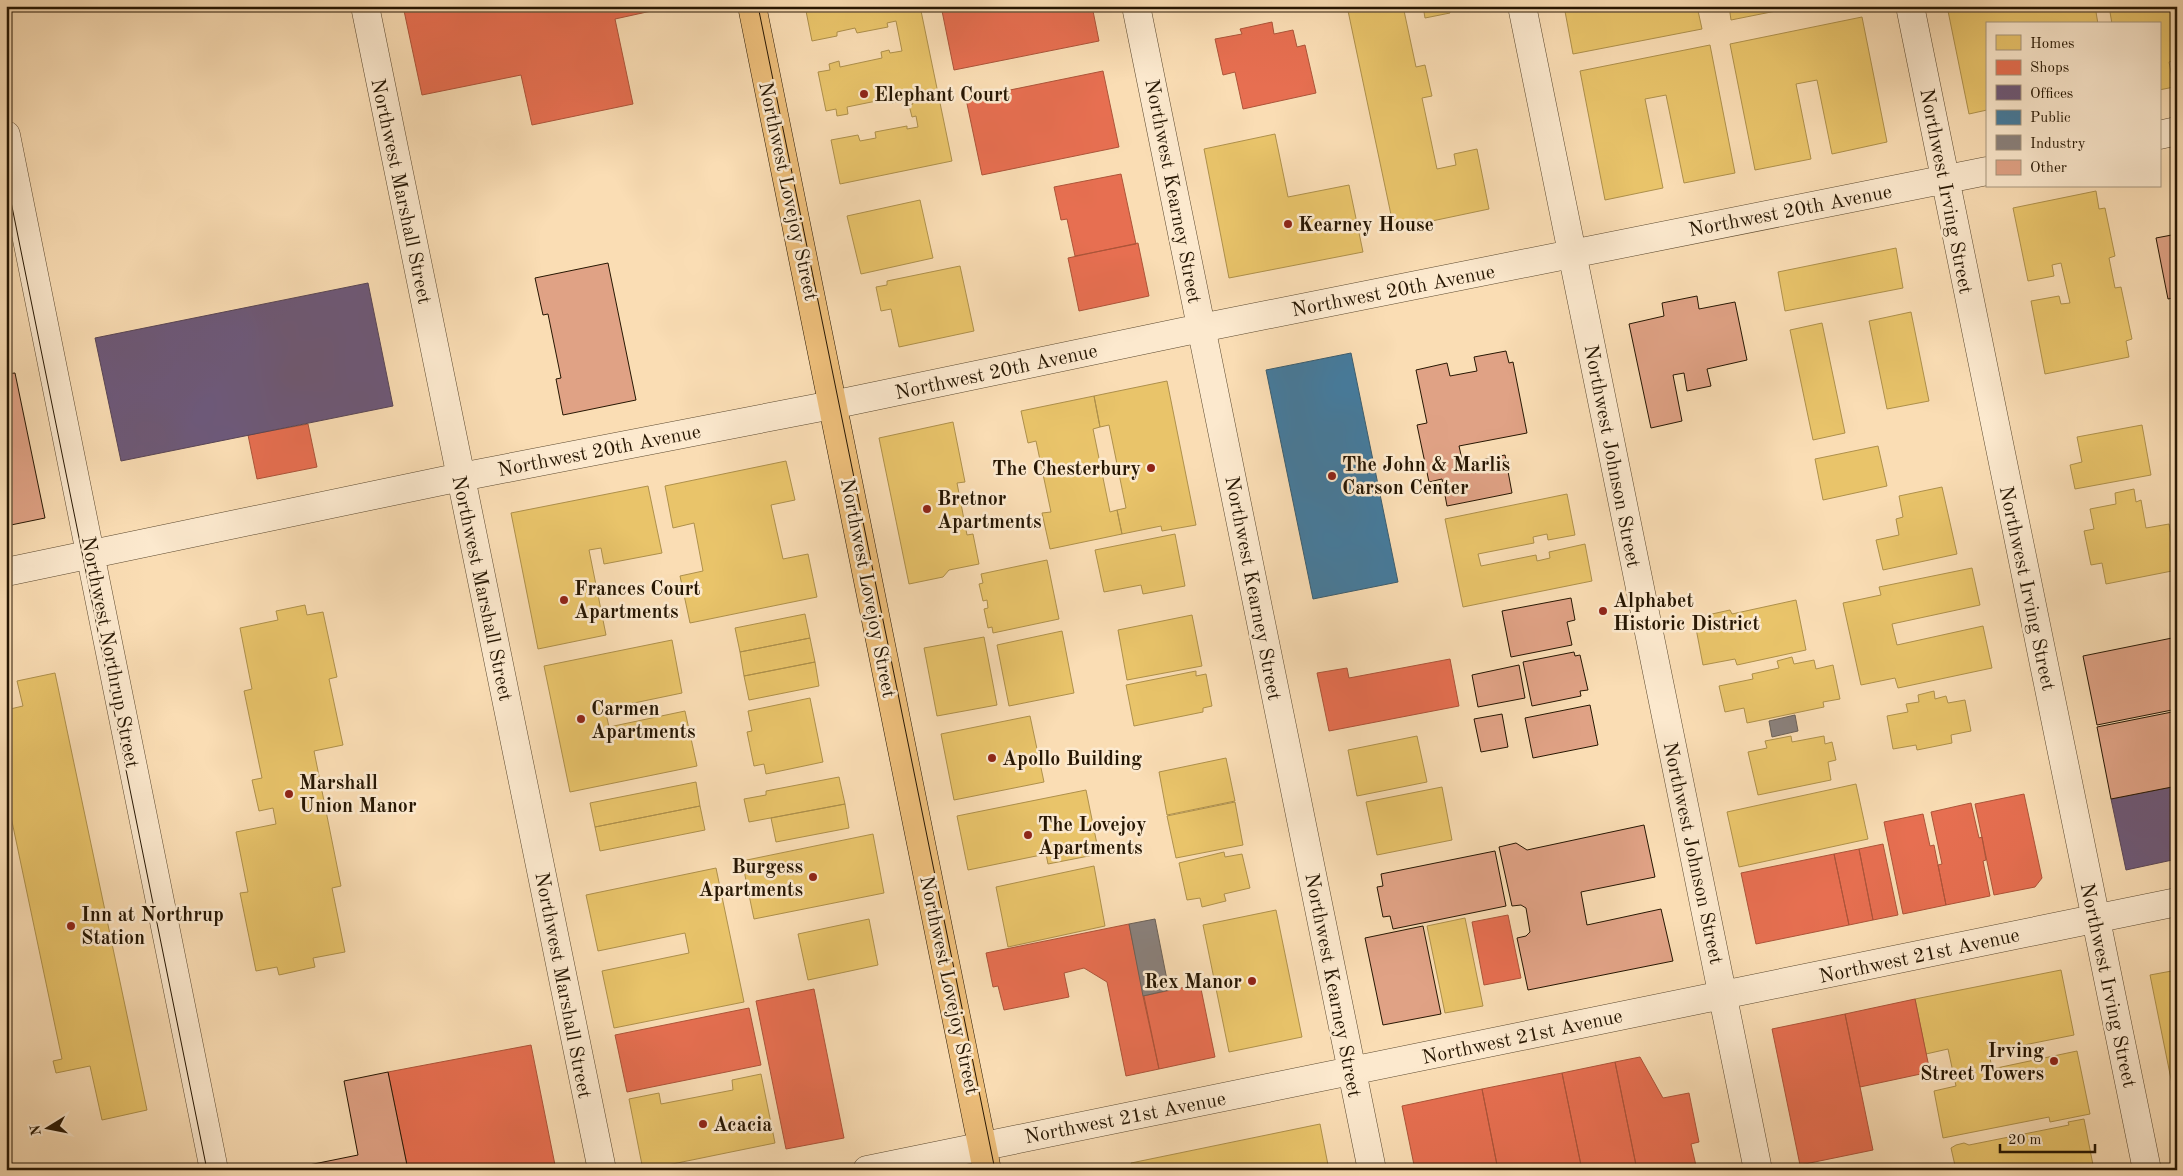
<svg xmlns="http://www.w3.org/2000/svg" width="2183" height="1176" viewBox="0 0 2183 1176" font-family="'Old Standard TT',serif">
	<rect width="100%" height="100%" fill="#faddb4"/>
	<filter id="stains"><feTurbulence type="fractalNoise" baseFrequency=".004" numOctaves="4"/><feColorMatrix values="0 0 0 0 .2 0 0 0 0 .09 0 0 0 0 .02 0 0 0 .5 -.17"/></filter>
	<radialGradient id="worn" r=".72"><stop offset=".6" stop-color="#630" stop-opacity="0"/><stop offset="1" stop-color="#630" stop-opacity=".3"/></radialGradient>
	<path fill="#e9c46a" stroke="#ae904b" d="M805,6H920L952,161L840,184L831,140L858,135L860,141L876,138L875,132L907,126V129L918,127L916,116L912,117L909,105L913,104L910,94L901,95L902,101L892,103L891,98L847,107L848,114L837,116L836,109L826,111L818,72L830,70L829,64L839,61L840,67L882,58L881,52L889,50L890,53L902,51L896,21L887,23L888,27L857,33L855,28L837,32V36L812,41Z
		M1347,6H1403L1416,67L1425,65L1432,96L1422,98L1437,169L1456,165L1454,154L1477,149L1489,209L1394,229Z
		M1423,6H1448L1450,13L1425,18Z
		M1564,6H1697L1702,29L1573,54Z
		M1729,6H1801L1731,20Z
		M1947,6H2095L2098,24H1987V110L1969,114Z
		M2109,6H2177V60L2169,62L2174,87L2159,90V24H2112Z
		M1862,17L1887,142L1832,154L1817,80L1796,84L1811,159L1755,170L1730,44Z
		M1710,45L1735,173L1684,183L1666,95L1645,99L1663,188L1605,200L1580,71Z
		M1275,134L1288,197L1349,185L1363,252L1229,278L1204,149Z
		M2096,191L2099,209L2105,208L2115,256L2109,258L2115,288L2121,287L2132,339L2126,341L2129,357L2045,374L2031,301L2059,296L2061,304L2070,303L2061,263L2052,265L2054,276L2028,281L2013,208Z
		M920,200L933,258L861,274L847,216Z
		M1896,248L1903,288L1785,311L1778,272Z
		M960,266L974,331L899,347L891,309L881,311L876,287L887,285V281Z
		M1911,312L1929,401L1887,409L1869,321Z
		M1822,323L1845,433L1813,440L1790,330Z
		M1167,381L1196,525L1162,531L1161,526L1122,534L1117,510L1126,508L1109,425L1100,427L1094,396Z
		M1094,396L1100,427L1093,429L1110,512L1117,510L1122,534L1050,549L1042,513L1051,512L1036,441L1028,443L1021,411Z
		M953,422L965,482L957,483L967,535L973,534L979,564L949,570L943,577L909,584L879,438Z
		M2142,425L2151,475L2075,489L2070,465L2082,462L2077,437Z
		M1878,446L1887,486L1823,500L1815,459Z
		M786,461L795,500L771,505L783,559L808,554L817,597L690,623L680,576L703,571L694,523L673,528L665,486Z
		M648,486L662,553L604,564L601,548L589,550L606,635L538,649L511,513Z
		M1942,487L1957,554L1883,570L1876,540L1899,535L1896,519L1903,517L1899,496Z
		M2134,489L2136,502L2141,500L2146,528L2169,524L2177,570L2106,584L2102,563L2091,565L2084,531L2094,529L2090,509L2116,504L2115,493Z
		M1567,494L1575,535L1548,540L1547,534L1533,537L1534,543L1478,554L1481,566L1536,555L1537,561L1550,558L1549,552L1585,544L1592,581L1463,607L1445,519Z
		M1175,534L1185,586L1143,594L1141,585L1104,592L1095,550Z
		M1047,560L1059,619L993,633L992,627L988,628L984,609L988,608L987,600L983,601L979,584L983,583L981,574Z
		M1972,568L1980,605L1892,624L1897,645L1983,626L1992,668L1898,688L1895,678L1861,685L1843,603L1881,595L1879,587Z
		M1796,600L1806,650L1737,665L1735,659L1703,665L1694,618L1730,610L1732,614Z
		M305,605L307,615L323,612L337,677L329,679L343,745L314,751L341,886L332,888L345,952L313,958L315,967L279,975L277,967L256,971L240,893L248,892L236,832L276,824L273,808L259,811L252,780L262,778L244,691L252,689L240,628L278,620L276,611Z
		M805,614L810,638L740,652L735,628Z
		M1192,615L1202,666L1127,680L1118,630Z
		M1062,631L1074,693L1009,706L997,645Z
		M984,637L997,705L937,716L924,648Z
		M810,638L815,662L744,676L740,652Z
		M672,640L682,693L605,709L609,727L685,711L697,766L570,792L544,666Z
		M1792,657L1794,664L1814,660L1816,669L1833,665L1840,699L1823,702L1824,707L1747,723L1744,708L1725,712L1719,686L1753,679L1752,674L1779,668L1777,661Z
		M815,662L819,686L749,700L744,676Z
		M1196,671V676L1206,674L1212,706L1203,708V712L1134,726L1126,685Z
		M55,673L147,1110L102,1120L90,1066L56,1073L53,1061L62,1059L6,793V710L23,706L17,681Z
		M1934,691L1935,699L1946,696L1948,703L1965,700L1971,731L1951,735L1952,743L1917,750L1916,745L1893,749L1887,716L1908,712L1906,704L1919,702L1918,695Z
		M810,698L823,762L766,774L764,764L754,766L747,732L752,731L748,711Z
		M1030,716L1044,782L954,800L941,734Z
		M1417,736L1427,782L1357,796L1348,750Z
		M1791,736L1792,742L1824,736L1825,744L1832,742L1836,760L1828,762L1831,780L1758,795L1748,752L1767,748L1765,741Z
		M1226,758L1235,801L1167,815L1159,772Z
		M839,777L845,804L749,822L744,799L766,795V791Z
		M696,782L700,806L595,827L590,803Z
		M1856,784L1868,839L1739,867L1727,812Z
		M1442,787L1452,840L1377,855L1366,802Z
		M1086,790L1099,854L1048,864L1046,854L968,870L957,816Z
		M1235,802L1243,845L1176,858L1167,816Z
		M845,804L849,828L776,842L771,818Z
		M700,806L705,830L600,851L595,827Z
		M873,834L884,893L754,919L742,861Z
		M1224,852L1225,857L1242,854L1250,888L1224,894L1226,901L1202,907L1200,898L1187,900L1179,863Z
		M1094,866L1105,926L1008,947L996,887Z
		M716,868L744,1002L614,1028L602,971L689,953L685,933L598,951L586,895Z
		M1276,910L1302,1037L1229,1052L1203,925Z
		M1465,918L1483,1006L1445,1013L1427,926Z
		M869,919L878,965L808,980L798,934Z
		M2061,970L2074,1035L1989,1052L1992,1069L2077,1051L2090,1114L2050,1122L2049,1117L1943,1138L1934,1091L1956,1086L1948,1049L1926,1054L1915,999Z
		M2177,970V1083L2172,1084L2150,975Z
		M761,1074L775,1143L643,1170L629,1099L659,1093L661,1104L733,1090L732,1080Z
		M2084,1119L2094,1170H1956L1951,1148L1956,1145L1964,1143L1969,1145L2069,1125L2068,1122Z
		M1320,1124L1329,1170H1133L1131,1163Z"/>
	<path fill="#e76f51" stroke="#ad5439" d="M403,6H674L615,19L633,104L532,125L521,75L422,95Z
		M941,6H1092L1099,41L954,70Z
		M1272,22L1274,34L1293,30L1297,47L1305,45L1316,93L1243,109L1235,72L1223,75L1215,39L1242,34L1240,29Z
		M1103,71L1119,147L982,175L966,99Z
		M1121,174L1136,244L1075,256L1067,219L1061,220L1054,187Z
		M1138,243L1149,296L1079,311L1068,258Z
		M308,424L317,467L257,479L248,435Z
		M1450,659L1459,706L1329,731L1317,673L1347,668L1349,678Z
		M2024,794L2042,878L2035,887L1994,895L1975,804Z
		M1971,803L1979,838L1982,837L1986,860L1983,861L1990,896L1946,905L1938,865L1942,864L1931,812Z
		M1923,814L1930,846L1934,845L1946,905L1903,914L1884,822Z
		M1883,844L1898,915L1873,920L1859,849Z
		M1859,849L1873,920L1849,925L1834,854Z
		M1834,854L1849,925L1756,944L1741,873Z
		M1508,915L1521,978L1484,985L1472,922Z
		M1129,924L1159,1069L1126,1076L1107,982L1084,968L1064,973L1069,997L1004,1010L998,986L993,987L986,953Z
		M1200,984L1215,1057L1159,1069L1143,996Z
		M814,989L844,1138L786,1149L756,1001Z
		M1915,999L1930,1072L1860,1087L1845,1014Z
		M749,1008L761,1065L627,1092L615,1035Z
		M1845,1014L1873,1150L1800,1165L1772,1029Z
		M531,1045L556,1170H408L388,1072Z
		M1640,1057L1663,1098L1689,1093L1699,1142L1691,1144L1697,1170H1637L1615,1062Z
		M1615,1062L1637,1170H1582L1562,1073Z
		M1562,1073L1582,1170H1498L1482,1089Z
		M1482,1089L1498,1170H1415L1402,1106Z"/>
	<path fill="#6d597a" stroke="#584556" d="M368,283L393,406L121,461L95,338Z
		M2177,786V859L2126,870L2111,799Z"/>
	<path fill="#457b9d" stroke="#3c5d6e" d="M1351,353L1398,582L1313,599L1266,370Z"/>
	<path fill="#8a817c" stroke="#6c6157" d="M1795,715L1798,731L1772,737L1769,721Z
		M1155,919L1169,990L1143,996L1129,924Z"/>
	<path fill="#e0a285" stroke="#261602" d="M2177,234V297L2168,299L2156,238Z
		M608,263L636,400L563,415L556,379L561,378L548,314L543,315L535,278Z
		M1697,296L1699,309L1735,302L1747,360L1707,369L1711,386L1687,391L1684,373L1673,375L1682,421L1651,428L1629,324L1664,316L1662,303Z
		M1506,351L1509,363L1513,362L1527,433L1459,446L1463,464L1505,455L1512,493L1447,506L1442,479L1429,482L1417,425L1427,423L1416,370L1447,363L1450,376L1477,371L1474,357Z
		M15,373L45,518L6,526V374Z
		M1571,598L1575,620L1567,622L1572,645L1511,657L1502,611Z
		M2177,637V709L2097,725L2083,656Z
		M1574,652L1575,656L1580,655L1588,690L1580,691L1581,696L1532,706L1523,662Z
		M1519,665L1525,698L1478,707L1472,675Z
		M1590,705L1598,745L1533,758L1525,718Z
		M2177,711V786L2111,799L2097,727Z
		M1502,714L1508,747L1481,752L1474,719Z
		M1644,825L1655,877L1581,892L1587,925L1661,909L1673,961L1528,990L1517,938L1526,936L1530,932L1526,908L1521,905L1512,906L1499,847L1516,843L1527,850Z
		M1495,851L1506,906L1393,929L1390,916L1383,917L1377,887L1383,886L1381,874Z
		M1423,926L1441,1014L1383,1025L1365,938Z
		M388,1072L408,1170H284L358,1155L344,1081Z"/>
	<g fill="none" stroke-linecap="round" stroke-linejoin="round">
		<defs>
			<path id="minor" d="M365,6L602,1170
				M1136,6L1372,1170
				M1522,6L1758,1170
				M1910,6L2147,1170
				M6,135L214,1170
				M2159,135L2177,131
				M6,572L461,477L832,405L1201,328L1987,171
				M867,1170L2177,902"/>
			<path id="major" d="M752,6L987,1170"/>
		</defs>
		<use href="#minor" stroke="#5b482e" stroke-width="29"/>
		<use href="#major" stroke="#261602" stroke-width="29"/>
		<use href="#minor" stroke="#fce9ce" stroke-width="28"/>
		<use href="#major" stroke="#edbe7a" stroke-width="28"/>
		<path stroke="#261602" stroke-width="1" d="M758,6L995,1170
			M6,177L207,1170"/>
	</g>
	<g fill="#8f2418" stroke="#fce9ce" stroke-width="2">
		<circle cx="864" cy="94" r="5"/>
		<circle cx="1288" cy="224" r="5"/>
		<circle cx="1151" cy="468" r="5"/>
		<circle cx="1332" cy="476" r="5"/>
		<circle cx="927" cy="509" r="5"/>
		<circle cx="564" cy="600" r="5"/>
		<circle cx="1603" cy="611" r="5"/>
		<circle cx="581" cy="719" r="5"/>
		<circle cx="992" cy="758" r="5"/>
		<circle cx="289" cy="794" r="5"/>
		<circle cx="1028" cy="835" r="5"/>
		<circle cx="813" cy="877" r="5"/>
		<circle cx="71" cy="926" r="5"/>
		<circle cx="1252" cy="981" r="5"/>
		<circle cx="2054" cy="1061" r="5"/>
		<circle cx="703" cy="1124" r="5"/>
	</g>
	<g text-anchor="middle" stroke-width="5" stroke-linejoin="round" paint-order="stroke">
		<g font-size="20" font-weight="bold" fill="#261602" stroke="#fce9ce" text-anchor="start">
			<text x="874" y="101">Elephant Court</text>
			<text x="1298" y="231">Kearney House</text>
			<text x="1342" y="471">The John &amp; Marlis<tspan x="1342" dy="23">Carson Center</tspan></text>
			<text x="1141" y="475" text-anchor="end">The Chesterbury</text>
			<text x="937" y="505">Bretnor<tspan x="937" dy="23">Apartments</tspan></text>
			<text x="574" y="595">Frances Court<tspan x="574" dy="23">Apartments</tspan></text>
			<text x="1613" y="607">Alphabet<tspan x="1613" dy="23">Historic District</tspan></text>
			<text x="591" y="715">Carmen<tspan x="591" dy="23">Apartments</tspan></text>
			<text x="1002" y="765">Apollo Building</text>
			<text x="299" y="789">Marshall<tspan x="299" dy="23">Union Manor</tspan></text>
			<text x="1038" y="831">The Lovejoy<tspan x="1038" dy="23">Apartments</tspan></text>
			<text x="803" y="873" text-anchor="end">Burgess<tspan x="803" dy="23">Apartments</tspan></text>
			<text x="81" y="921">Inn at Northrup<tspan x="81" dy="23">Station</tspan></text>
			<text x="1242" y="988" text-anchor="end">Rex Manor</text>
			<text x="2044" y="1057" text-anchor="end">Irving<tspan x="2044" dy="23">Street Towers</tspan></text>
			<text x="713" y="1131">Acacia</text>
		</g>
		<g font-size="20" fill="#261602" stroke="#fce9ce">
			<text transform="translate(402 191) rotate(78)" y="7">Northwest Marshall Street</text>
			<text transform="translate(789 191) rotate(78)" y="7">Northwest Lovejoy Street</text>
			<text transform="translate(1174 191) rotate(79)" y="7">Northwest Kearney Street</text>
			<text transform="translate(1947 191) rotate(79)" y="7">Northwest Irving Street</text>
			<text transform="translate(1790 210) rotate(-11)" y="7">Northwest 20th Avenue</text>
			<text transform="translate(1393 290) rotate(-11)" y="7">Northwest 20th Avenue</text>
			<text transform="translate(996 371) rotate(-12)" y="7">Northwest 20th Avenue</text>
			<text transform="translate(599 450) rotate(-11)" y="7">Northwest 20th Avenue</text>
			<text transform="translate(1613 456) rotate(79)" y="7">Northwest Johnson Street</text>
			<text transform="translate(483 588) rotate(78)" y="7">Northwest Marshall Street</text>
			<text transform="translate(869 588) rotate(79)" y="7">Northwest Lovejoy Street</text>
			<text transform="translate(1254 588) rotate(79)" y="7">Northwest Kearney Street</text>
			<text transform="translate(2028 588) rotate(78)" y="7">Northwest Irving Street</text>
			<text transform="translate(111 652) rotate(79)" y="7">Northwest Northrup Street</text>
			<text transform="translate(1694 853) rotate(78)" y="7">Northwest Johnson Street</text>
			<text transform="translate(1919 955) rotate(-12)" y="7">Northwest 21st Avenue</text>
			<text transform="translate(564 985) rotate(79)" y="7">Northwest Marshall Street</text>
			<text transform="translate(950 985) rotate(78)" y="7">Northwest Lovejoy Street</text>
			<text transform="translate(1334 985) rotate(79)" y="7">Northwest Kearney Street</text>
			<text transform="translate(2109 985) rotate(78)" y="7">Northwest Irving Street</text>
			<text transform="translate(1522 1036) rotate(-12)" y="7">Northwest 21st Avenue</text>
			<text transform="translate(1125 1117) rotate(-11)" y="7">Northwest 21st Avenue</text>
		</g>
	</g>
	<rect width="2183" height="1176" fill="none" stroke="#faddb4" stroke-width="25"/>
	<rect x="8" y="8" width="2168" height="1161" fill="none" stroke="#261602" stroke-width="2.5"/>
	<rect x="12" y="12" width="2158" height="1151" fill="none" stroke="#261602"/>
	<rect x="1986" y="22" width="175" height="165" fill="#fce9ce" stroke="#a6957c"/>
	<rect x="1996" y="35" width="25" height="15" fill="#e9c46a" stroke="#a6957c"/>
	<text x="2030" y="48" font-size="15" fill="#261602">Homes</text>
	<rect x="1996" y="60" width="25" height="15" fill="#e76f51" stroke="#a6957c"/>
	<text x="2030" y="72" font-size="15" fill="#261602">Shops</text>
	<rect x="1996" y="85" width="25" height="15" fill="#6d597a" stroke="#a6957c"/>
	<text x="2030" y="98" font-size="15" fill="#261602">Offices</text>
	<rect x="1996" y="110" width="25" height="15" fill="#457b9d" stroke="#a6957c"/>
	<text x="2030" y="122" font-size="15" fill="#261602">Public</text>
	<rect x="1996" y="135" width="25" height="15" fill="#8a817c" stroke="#a6957c"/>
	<text x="2030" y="148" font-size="15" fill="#261602">Industry</text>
	<rect x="1996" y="160" width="25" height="15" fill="#e0a285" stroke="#a6957c"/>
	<text x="2030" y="172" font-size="15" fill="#261602">Other</text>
	<g transform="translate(48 1128) rotate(260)" stroke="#fce9ce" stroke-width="4" paint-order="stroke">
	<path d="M0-4L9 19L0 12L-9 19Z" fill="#261602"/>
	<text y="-8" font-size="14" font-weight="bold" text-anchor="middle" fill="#261602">N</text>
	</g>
	<path d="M2000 1144v8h95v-8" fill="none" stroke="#261602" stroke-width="2.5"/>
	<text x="2008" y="1144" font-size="15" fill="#261602" stroke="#fce9ce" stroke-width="4" paint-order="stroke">20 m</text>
	<rect width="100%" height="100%" filter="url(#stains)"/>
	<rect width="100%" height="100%" fill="url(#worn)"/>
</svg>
